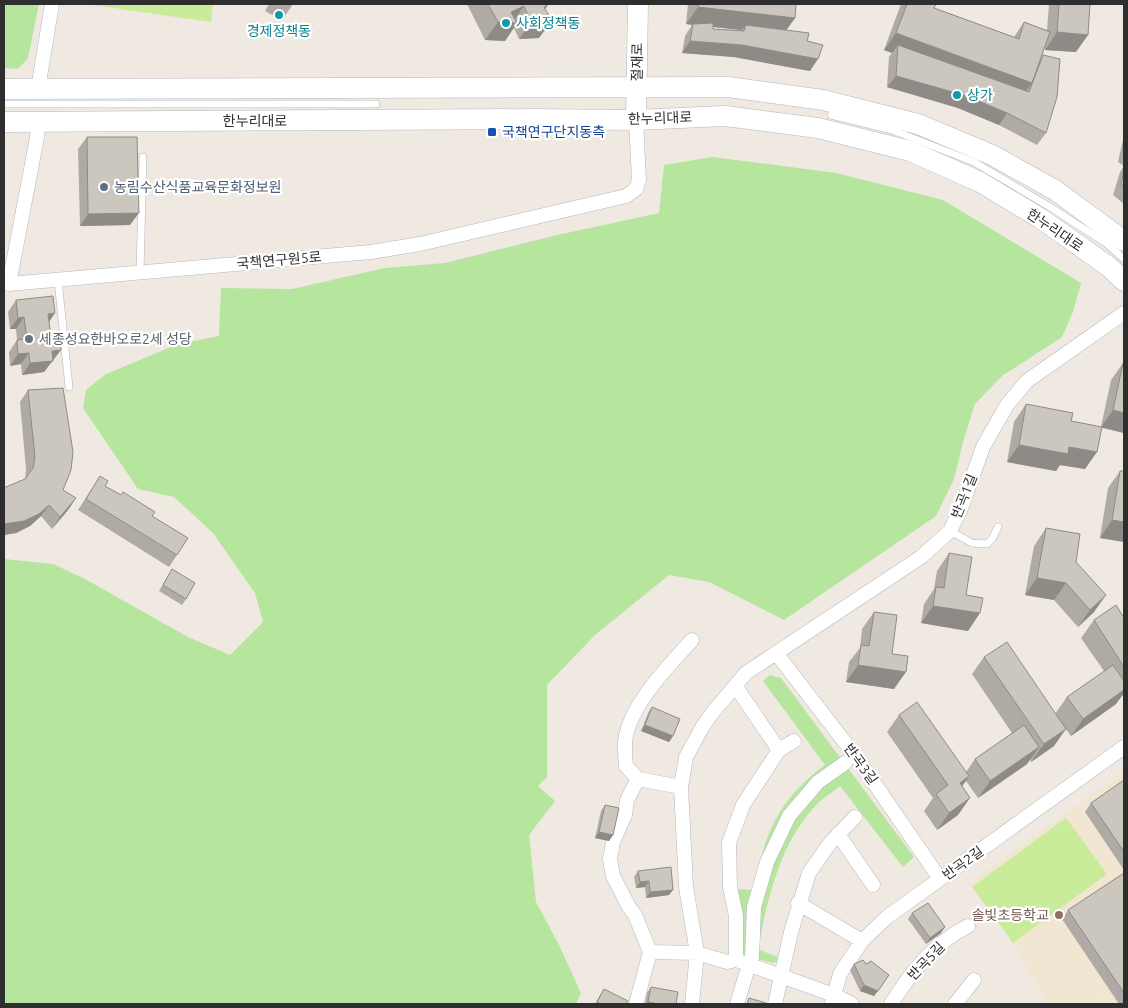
<svg xmlns="http://www.w3.org/2000/svg" width="1128" height="1008" viewBox="0 0 1128 1008" font-family="Ubuntu,'Noto Sans KR',sans-serif">
	<rect width="100%" height="100%" fill="#efe9e1"/>
	<path fill="#f0e6d1" d="M1124,771V1004H1107L1104,999L1092,1004H1048L1013,943L970,883Z"/>
	<path fill="#b6e59e" d="M4,4H39L28,58L18,69L4,68Z
		M713,157L836,173L943,200L1081,283L1073,312L1062,337L1002,376L975,404L964,438L954,479L936,516L784,620L709,582L669,575L595,635L547,685V777L538,786L555,801L529,835L536,902L559,945L581,993L576,1004H4V559L53,564L85,579L188,637L230,655L263,622L255,593L213,533L174,497L138,489L83,408L86,390L106,374L178,344L219,336L221,288L292,289L385,268L445,263L553,236L659,213L664,165Z
		M770,675L781,678L914,857L903,867L840,786C834,791 826,796 819,802C780,841 768,897 758,949L780,958L774,963L740,955L737,889L754,890C764,834 778,800 825,765L763,681Z"/>
	<path fill="#c9ec9a" d="M86,4H213L211,22Z
		M1066,818L1107,874L1013,943L972,887Z"/>
	<g fill="none" stroke-linecap="round" stroke-linejoin="round">
		<defs>
			<path id="lane" d="M4,104H376
				M831,115L892,130L974,162L1050,207L1106,243L1124,259
				M140,272L143,157
				M58,280L69,387
				M950,531L972,543L987,544L992,539L998,527"/>
			<path id="street" d="M38,89L52,4
				M39,121L36,143L9,284L371,252L420,244L626,196L636,189L639,180L636,120
				M776,653L857,758L940,879
				M736,687L779,750
				M638,779L627,800L625,815L613,842L610,859L613,876L629,907L635,915L650,952L697,953L727,962L736,960L834,995L852,1004
				M681,787L638,779L626,766C625,758 625,750 625,742C629,705 668,667 692,640
				M838,834L873,885
				M798,903L862,941
				M752,958L754,907L767,862L789,816L818,782L845,763
				M736,960V916L730,887L729,843L743,805L779,750L794,741
				M832,1003L840,974L862,941L887,917L1124,747
				M636,1004L650,952
				M692,1004L697,953L686,887L681,787L686,757L703,726L713,712L746,673L921,557L950,531L962,506L983,447L1007,405L1027,381L1124,313
				M737,1004L746,974
				M775,1004L791,932L809,873L830,843L855,817
				M891,1004C912,971 933,944 968,926
				M955,1004L974,980"/>
			<path id="secondary" d="M4,89L728,87L823,100L918,124L992,155L1055,190L1124,241
				M636,120L638,4
				M4,122L532,119L636,120L725,116L818,128L910,151L980,182L1040,218L1108,266L1124,281"/>
		</defs>
		<use href="#lane" stroke="#b4b7c1" stroke-width="8"/>
		<use href="#street" stroke="#b4b7c1" stroke-width="15"/>
		<use href="#secondary" stroke="#b4b7c1" stroke-width="21"/>
		<use href="#lane" stroke="#fff" stroke-width="7"/>
		<use href="#street" stroke="#fff" stroke-width="14"/>
		<use href="#secondary" stroke="#fff" stroke-width="20"/>
	</g>
	<path fill="#afaba4" fill-rule="evenodd" d="M268,4H293L282,20L265,11L269,4Z
		M467,4H547L545,9L539,38L519,39L514,28L505,41L485,40Z
		M688,4H796L795,18L786,30L807,41L810,71L734,57L682,53L685,36L692,25L686,24ZM713,27L742,30L713,29Z
		M901,4H936L934,8L1014,37L1024,22L1047,30L1049,4H1090L1076,52L1045,50V46L1041,57L1046,133L1037,145L999,125L958,108L887,87L889,57L892,53L884,50Z
		M1124,135V204L1113,195L1120,172L1124,166L1118,162Z
		M87,137L130,225L80,226L78,149Z
		M16,300L55,313L49,321L53,362H51L44,372L22,375L21,364L10,366L9,352L17,340L16,329H10L8,312Z
		M1123,363L1124,433L1102,428L1085,469L1060,465L1056,471L1007,462L1014,422L1026,404L1071,421L1101,427L1111,380Z
		M28,390L63,490L76,498L68,510L52,529L41,516L30,526L16,533L4,535V487H6L25,479L26,469L20,402Z
		M1120,471L1124,542L1100,538L1108,488Z
		M100,476L105,486L177,555L169,567L78,510Z
		M1046,528L1076,562L1094,612L1078,627L1054,600L1025,595L1034,546Z
		M949,553L966,595L968,631L921,623L924,604L934,589L937,571Z
		M172,569L186,599L182,605L159,591Z
		M874,612L892,654L894,689L846,682L849,662L860,648L862,629Z
		M1124,618V695L1121,697L1116,704L1071,736L1062,724L1054,746L1031,762L1030,759L1027,764L978,798L966,781L962,786L958,815L937,830L924,811L933,798L887,732L899,715L966,772L975,759L1012,733L972,674L984,657L1055,714L1067,697L1104,671L1081,638L1094,620Z
		M652,707L673,736L669,742L641,731L648,713Z
		M1124,780V870L1085,812L1091,803Z
		M605,805L613,835L609,841L595,838L601,811Z
		M638,871L669,895L646,898L645,887L636,888L634,877Z
		M1124,873V1004H1119L1062,919L1068,910Z
		M912,913L941,933L926,944L908,919Z
		M854,964H866L889,975L874,996L860,991L850,970Z
		M651,987L676,1004H645L647,993Z
		M604,989L626,1004H595L600,995Z"/>
	<path fill="#8e8b86" d="M548,5L536,22L552,21L539,38L519,39L531,22L544,7Z
		M524,6L512,23H517L505,41L485,40L498,22L511,12Z
		M698,7L795,18L783,35L746,25L742,30L686,24Z
		M1057,32L1088,35L1076,52L1045,50Z
		M896,33L1032,83L1020,100L898,45L892,53L884,50Z
		M690,41L742,45L818,59L810,71L734,57L682,53Z
		M896,76L967,96L1007,113L999,125L958,108L887,87Z
		M139,213L130,225L80,226L88,214Z
		M55,313L47,325L48,314Z
		M24,317L16,329H10L18,318Z
		M61,350L44,372L22,375L30,363L52,351Z
		M29,353L21,364L10,366L18,354Z
		M1113,410L1124,413V433L1101,427Z
		M1019,445L1069,447L1097,452L1085,469L1060,465L1056,471L1007,462Z
		M76,498L68,510L52,529L60,517Z
		M49,505L41,516L30,526L16,533L4,535V524Z
		M1112,520L1124,522V542L1100,538Z
		M1037,578L1066,583L1054,600L1025,595Z
		M1106,595L1094,612L1078,627L1090,610Z
		M933,606L980,613L968,631L921,623Z
		M858,665L906,672L894,689L846,682Z
		M1124,690V693L1116,704L1071,736L1083,719Z
		M645,725L673,736L669,742L641,731Z
		M1066,729L1054,746L1031,762L1044,744Z
		M1039,747L1027,764L978,798L990,781Z
		M969,776L957,794L960,783Z
		M970,798L958,815L937,830L949,813Z
		M599,832L613,835L609,841L595,838Z
		M649,881L645,887L636,888L640,882Z
		M673,890L669,895L646,898L650,892Z
		M945,927L941,933L926,944L930,938Z
		M864,985L878,991L874,996L860,991Z
		M648,1002L659,1004H647Z"/>
	<path fill="#cbc7bf" stroke="#8e8b86" d="M488,4H547L548,5L544,7L552,21L531,22L524,6L511,12L517,23L498,22Z
		M698,4H796L795,18L698,7Z
		M907,4H936L934,8L1019,39L1024,22L1050,32L1032,83L896,33Z
		M1059,4H1090L1088,35L1057,32Z
		M713,23V29L744,31L746,25L809,33L807,41L823,45L818,59L742,45L690,41L693,24Z
		M898,45L1029,92L1043,55L1060,59L1057,97L1046,133L1007,113L967,96L896,76Z
		M87,137H137L139,213L88,214Z
		M1124,172V186L1121,184Z
		M53,296L55,313L48,314L51,337L60,336L61,350L52,351L53,361L30,363L29,353L18,354L17,340L27,339L24,317L18,318L16,300Z
		M1123,363H1124V413L1113,410Z
		M63,388L73,452L71,470L63,490L76,498L60,517L49,505L39,514L24,521L4,524V487H6L25,479L33,468L35,457L28,390Z
		M1026,404L1073,413L1071,421L1102,427L1097,452L1069,447L1068,454L1019,445Z
		M1120,471H1124V522L1112,520Z
		M100,476L108,481L105,486L121,495L123,492L155,512L152,516L188,538L177,555L86,499Z
		M1046,528L1080,534L1076,562L1106,595L1090,610L1066,583L1037,578Z
		M949,553L972,557L966,595L983,598L980,613L933,606L936,587L944,588Z
		M172,569L195,583L186,599L163,585Z
		M1116,605L1124,618V667L1094,620Z
		M874,612L897,615L892,654L908,656L906,672L858,665L861,645L869,646Z
		M1007,642L1066,729L1044,744L984,657Z
		M1113,665L1124,681V690L1083,719L1067,697Z
		M917,702L969,776L960,783L970,798L949,813L936,794L948,785L899,715Z
		M652,707L680,719L673,736L645,725Z
		M1024,725L1039,747L990,781L975,759Z
		M1124,780V852L1091,803Z
		M605,805L619,808L613,835L599,832Z
		M671,867L673,890L650,892L649,881L640,882L638,871Z
		M1124,873V993L1068,910Z
		M928,903L945,927L930,938L912,913Z
		M863,960L866,964L871,961L889,975L878,991L864,985L854,964Z
		M651,987L678,992L676,1004H659L648,1002Z
		M604,989L628,1001L626,1004H601L597,1002Z
		M749,998L766,1003V1004H747Z"/>
	<g fill="#0f9aa8" stroke="#fff" stroke-width="2">
		<circle cx="279" cy="15" r="5"/>
		<circle cx="506" cy="23" r="5"/>
		<circle cx="957" cy="95" r="5"/>
	</g>
	<rect fill="#1a4fb4" stroke="#fff" stroke-width="2" x="487" y="127" width="10" height="10" rx="2.5"/>
	<circle fill="#5c6f8a" stroke="#fff" stroke-width="2" cx="104" cy="187" r="5"/>
	<circle fill="#6b7280" stroke="#fff" stroke-width="2" cx="29" cy="339" r="5"/>
	<circle fill="#8d6e63" stroke="#fff" stroke-width="2" cx="1059" cy="915" r="5"/>
	<g text-anchor="middle" stroke-width="4.5" stroke-linejoin="round" paint-order="stroke">
		<g font-size="14" fill="#0d838f" stroke="#fff" text-anchor="start">
			<text x="516" y="28">사회정책동</text>
			<text x="279" y="36" text-anchor="middle">경제정책동</text>
			<text x="967" y="100">상가</text>
		</g>
		<g font-size="14" fill="#2e2e2e" stroke="#fff">
			<text transform="translate(637 62) rotate(-89)" y="5">절재로</text>
			<text transform="translate(660 118) rotate(-2)" y="5">한누리대로</text>
			<text x="255" y="126">한누리대로</text>
			<text transform="translate(1055 230) rotate(34)" y="5">한누리대로</text>
			<text transform="translate(279 260) rotate(-5)" y="5">국책연구원5로</text>
			<text transform="translate(964 496) rotate(-68)" y="5">반곡1길</text>
			<text transform="translate(861 764) rotate(54)" y="5">반곡3길</text>
			<text transform="translate(963 863) rotate(-36)" y="5">반곡2길</text>
			<text transform="translate(926 961) rotate(-46)" y="5">반곡5길</text>
		</g>
		<g font-size="14" fill="#164399" stroke="#fff" text-anchor="start">
			<text x="502" y="137">국책연구단지동측</text>
		</g>
		<g font-size="14" fill="#4e5e75" stroke="#fff" text-anchor="start">
			<text x="114" y="192">농림수산식품교육문화정보원</text>
		</g>
		<g font-size="14" fill="#5b616d" stroke="#fff" text-anchor="start">
			<text x="39" y="344">세종성요한바오로2세 성당</text>
		</g>
		<g font-size="14" fill="#785e54" stroke="#fff" text-anchor="end">
			<text x="1049" y="920">솔빛초등학교</text>
		</g>
	</g>
	<rect width="1128" height="1008" fill="none" stroke="#2e2e2e" stroke-width="10"/>
</svg>
